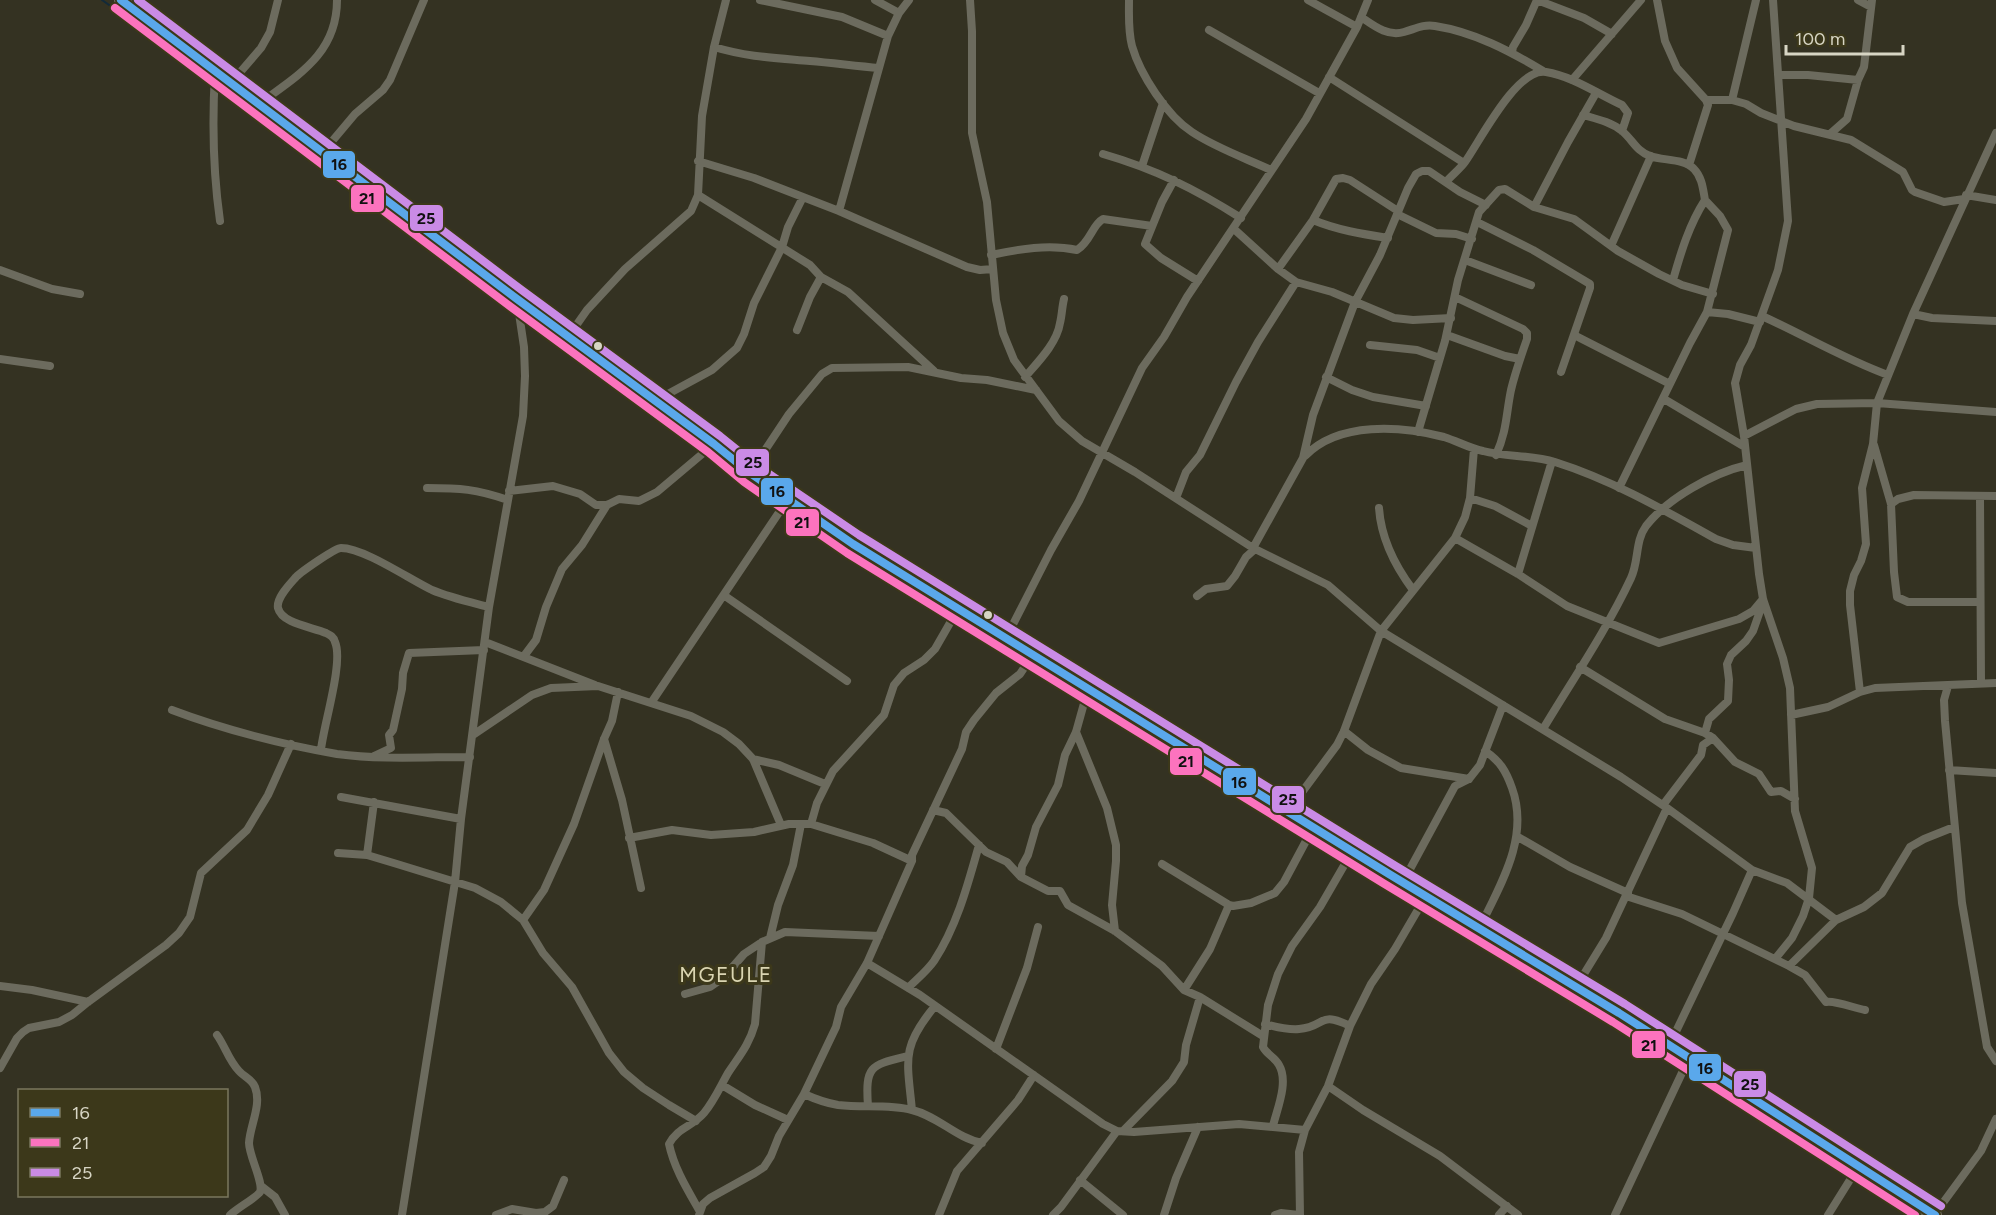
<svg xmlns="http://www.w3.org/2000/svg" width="1996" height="1215" viewBox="0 0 1996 1215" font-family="Figtree,sans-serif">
	<rect width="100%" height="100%" fill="#343222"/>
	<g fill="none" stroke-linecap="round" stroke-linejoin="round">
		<path stroke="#132a39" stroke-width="2" d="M102,0L195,66
			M359,188L505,302
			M529,320L555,335
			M581,354L632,398L703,451
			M708,455L826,538L889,577"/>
		<path stroke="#6c6b5e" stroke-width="8" d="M760,0L842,17L888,36
			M875,0L899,13
			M970,0L972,31V133L987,202L996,300L1003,333L1014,360L1059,421L1082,441L1135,472L1253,548L1328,585L1381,631L1621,777L1667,808L1752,870L1787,883L1836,920
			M1129,0C1129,16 1128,31 1132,46C1140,74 1167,116 1192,132C1216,148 1245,158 1271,170
			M1308,0L1357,27
			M1537,0L1584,18L1612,34
			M1657,0L1665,41L1677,68L1706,100L1708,105L1689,165
			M1773,0L1788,221L1778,270L1751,345L1740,365L1735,383L1744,436L1759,574L1763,599L1783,658L1790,688L1795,811L1812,868L1809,898L1803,916L1792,938L1775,959
			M1858,0L1871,7
			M1361,17C1373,25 1387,37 1404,32C1415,29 1423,24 1435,26C1474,32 1510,51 1543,71
			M1209,30L1319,93
			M714,47C747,57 776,58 810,61C833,63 856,66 879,68
			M1512,52L1513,47L1526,25L1537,0
			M215,73C212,123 213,171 220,221
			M1778,75H1808L1858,80
			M1329,77L1464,163
			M1572,80L1641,0
			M230,84L261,48L270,32L278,0
			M1706,100H1732L1746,104L1761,113L1794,126L1851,140L1903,172L1912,190L1915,192L1944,202L1964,199
			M1732,100L1756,0
			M259,104C298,75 337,54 337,0
			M1583,115C1597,119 1611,122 1622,131C1633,140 1636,151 1650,156C1663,161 1684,158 1694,169C1702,177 1703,189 1705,200C1689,225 1681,252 1673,280
			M1830,134L1847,119L1858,80L1864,67L1872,0
			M323,152L355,114L383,90L390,80L424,0
			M1103,154C1155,169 1195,189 1241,218
			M698,161L754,178L839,211L967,267L980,270L993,269
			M1142,166L1163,103
			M1174,180L1162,202L1145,244L1161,258L1198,281
			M1446,182C1452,175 1460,169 1465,162C1480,141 1517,67 1546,72C1572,76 1598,94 1622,105L1628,113L1622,131
			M698,195L810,265L821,277L848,292L934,371
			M1966,195L1996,200
			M1534,207L1568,142L1596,93
			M839,211L888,36L899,13L909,0
			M1397,214L1436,233L1456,234L1472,239
			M1313,220C1337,230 1362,234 1388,238
			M1477,222L1533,250L1590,284V288L1561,372
			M1234,229L1278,269L1296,282L1332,292L1394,318L1413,320L1451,318
			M1611,246L1651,156
			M991,255C1019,249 1049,244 1077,250C1091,241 1092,225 1103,219L1152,226
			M1465,260L1531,285
			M1278,269L1313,220L1336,179L1343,178L1350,180L1398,211
			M0,270L52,289L80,294
			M1455,297L1523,329L1527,333V339C1521,356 1515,373 1511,390C1506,414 1507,431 1496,455
			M1707,312L1728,314L1760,322
			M1913,314L1932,318L1996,321
			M1762,316C1804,335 1844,359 1888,375
			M797,330L810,297L821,277
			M1447,335L1505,356L1520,359
			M1574,335L1670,384
			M568,337L587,310L625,269L691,211L698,195L702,116L714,47L726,0
			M1370,345L1417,350L1440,358
			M0,359L50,366
			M1025,377C1038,362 1057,343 1060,323C1062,315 1062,307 1064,299
			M1326,377L1352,390L1373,397L1426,406
			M1664,399L1745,447
			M655,401L712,370L737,348L744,334L754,303L782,247L788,227L803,197
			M1418,432L1445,341L1458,280L1479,212L1499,190L1505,189L1534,207L1574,219L1618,251L1659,274L1682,285L1713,294
			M1744,436L1796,409L1817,404L1877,403L1996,412
			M1874,445L1891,504L1894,572L1897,597L1908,602H1980
			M1305,456C1339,421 1401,426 1444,437C1457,441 1469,448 1483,451C1506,457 1532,455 1555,462C1612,480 1664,510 1716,539L1733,545L1756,548
			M750,473L789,414L822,374L832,368L908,367L961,378L987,380L1036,390
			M427,488C460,488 476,489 508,500
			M1619,488L1690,343L1707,312L1728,230L1720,216L1705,200
			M509,491L553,486L580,494L596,505H607L619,499L639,501L657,492L714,444
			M1980,496L1981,683
			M1176,498L1186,472L1200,455L1236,382L1258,342L1296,282
			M1470,498L1495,506L1532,526
			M1891,504L1898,499L1914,495L1996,496
			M1379,508C1381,538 1395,566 1413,590
			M1455,538L1518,574L1567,606L1659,643L1739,619L1753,611L1763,599
			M1253,548L1303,458L1313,415L1355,302L1380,255L1408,188L1416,174L1422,171H1429L1460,192L1486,205
			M1518,574L1552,461
			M725,596L847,681
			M1197,596L1206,589L1227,586L1235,576L1246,557L1255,549
			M1006,638L1051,550L1079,501L1142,368L1164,337L1187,297L1306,119L1357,27L1368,0
			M485,642L595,685
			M524,656L536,640L546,607L562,569L582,545L607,505
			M1580,667L1665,719L1705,733L1713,738L1735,762L1759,774L1771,792L1781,791L1795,799
			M1948,686L1944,700L1945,721L1962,903L1987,1047L1996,1061
			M1860,692L1850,605V591L1854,575L1861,561L1866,544L1862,488L1873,444L1877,403L1913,314L1996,133
			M651,703L788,499
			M172,710C222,729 284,745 337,754C381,760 426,757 470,757
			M1791,715L1828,707L1860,692L1875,688L1996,683
			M1543,729C1573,679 1606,631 1631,578C1639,561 1635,541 1646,526C1668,498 1713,473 1747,465
			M1344,731L1368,750L1401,768L1469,779
			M1076,732L1107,808L1116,845V861L1112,905L1115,931
			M1705,733L1709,719L1728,701L1729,680L1727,664L1731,655L1746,641L1753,631L1760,611V603
			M473,735L532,695L551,688L598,686L691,716L723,732L739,744L753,759L781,825
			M604,739L622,800L641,888
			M321,750C323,727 344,662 335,642C334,637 330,635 326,633C313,627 282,624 278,608C276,598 289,585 296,577C301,572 335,548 341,548C364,548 409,579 432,590C451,598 470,602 489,607
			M374,756L391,748L389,735L393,730L402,689L403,673L409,653L484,650
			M753,759L779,765L825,784
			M1949,770L1996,773
			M341,797L461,819
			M1663,805L1701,755L1703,745L1713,738
			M933,810L946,813L986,852L1007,862L1021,877L1048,891H1060L1068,905L1115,931L1162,966L1184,990L1200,997L1263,1036
			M1288,811L1337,745L1344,731L1381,631L1455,538L1465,517L1470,498L1474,449
			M811,824L817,803L833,771L884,715L894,685L904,673L924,660L935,649L958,609
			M1518,837L1570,867L1628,893
			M629,838L672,830L711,835L754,832L789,824H811L873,843L912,861
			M338,853L367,855L397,864L475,888L501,902L523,920L543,953L572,987L609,1053L624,1072L643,1088L669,1105L696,1121
			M367,855L374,802
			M1162,864L1229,905L1233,906L1251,903L1275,893L1284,882L1314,826
			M1021,877L1022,866L1028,855L1036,827L1058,785L1065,755L1076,732L1088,689
			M1403,882L1455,786L1469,779L1480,765L1503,705
			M1626,896L1682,914L1789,966L1805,975L1826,1002C1834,1000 1854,1008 1865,1010
			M523,920L544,890L574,824L604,739L612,721L618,692
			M1479,929C1500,885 1530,838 1512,788C1506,771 1500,761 1485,751
			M770,938L778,905L793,865L801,824
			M867,963L920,995L1103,1124L1117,1131L1134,1132L1239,1124L1305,1130
			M1789,966L1836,920L1864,907L1882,893L1910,847L1924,839L1954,827
			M0,986L32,990L88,1002
			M1576,987L1606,938L1667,808
			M908,988C917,979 927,971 934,961C957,926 968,884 979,845
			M1184,990L1210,949L1229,905
			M685,994L710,987L723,978L744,954L762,942L785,932L879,936
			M1265,1024C1276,1027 1288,1030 1299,1029C1326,1027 1318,1010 1350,1026
			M217,1035C225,1046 229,1061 239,1071C244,1077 252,1079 255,1087C262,1105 250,1125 249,1143C249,1156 264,1183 260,1192C257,1197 236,1209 230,1215
			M1669,1046L1733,913L1752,870
			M996,1049L1027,968L1038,927
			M0,1068L17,1038L23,1032L29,1028L59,1022L72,1015L88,1002L166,945L179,933L190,917L201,873L247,830L268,795L291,744
			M722,1085L755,1105L788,1120
			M1328,1086L1363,1110L1440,1156L1518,1215
			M804,1094C815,1099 826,1103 838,1105C863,1108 888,1104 912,1110C938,1116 956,1138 982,1143
			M868,1106C865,1065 871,1065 908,1056
			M912,1110C907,1059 901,1047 935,1006
			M1273,1126C1277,1109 1289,1082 1279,1065C1275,1057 1267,1055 1263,1047L1268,1005L1278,974L1292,946L1320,907L1353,850
			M1123,1131L1172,1081L1184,1062L1186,1045L1200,997
			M1080,1180L1123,1215
			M261,1186L275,1197L285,1215
			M699,1210C687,1189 674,1168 669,1144C678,1127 692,1127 704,1113C714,1101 720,1087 728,1073C740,1055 749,1045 755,1024L762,942
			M402,1215L455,882L461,819L489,607L523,416L525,376L524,347L517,300
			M496,1215L512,1209L536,1213L545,1212L553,1206L564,1180
			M699,1215L703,1204L710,1198L755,1173L764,1167L771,1156L779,1136L804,1094L836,1027L841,1007L867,963L912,861V855L962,749L966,732L974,720L996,693L1020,674L1034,653
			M939,1215L957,1171L1018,1100L1034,1075
			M1053,1215L1061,1207L1117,1131
			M1164,1215L1176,1178L1198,1127
			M1275,1215L1281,1213L1299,1215
			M1300,1215L1299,1152L1305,1130L1328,1086L1350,1026L1371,984L1395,949L1426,896
			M1499,1215L1507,1206
			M1615,1215L1689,1058
			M1828,1215L1858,1167
			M1934,1215L1981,1151L1996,1119"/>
		<path stroke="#6d6b5a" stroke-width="14" d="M121,0L230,84L323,152L517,299L714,444L750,473L853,544L1389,874L1619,1013L1799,1127L1858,1167L1935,1215"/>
		<defs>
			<path id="bus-1" d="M121,0L517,299L714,444L750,473L853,544L1389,874L1619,1013L1935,1215"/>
			<path id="bus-2" d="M115,8L511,307L708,452L744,482L847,553L1383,883L1613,1022L1915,1215"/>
			<path id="bus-3" d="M138,0L523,291L720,436L756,465L859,535L1394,865L1625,1004L1941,1206"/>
		</defs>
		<use href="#bus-1" stroke="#3c381a" stroke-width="12"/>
		<use href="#bus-2" stroke="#3c381a" stroke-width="12"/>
		<use href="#bus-3" stroke="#3c381a" stroke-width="12"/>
		<use href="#bus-1" stroke="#5aa8eb" stroke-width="8"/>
		<use href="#bus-2" stroke="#fc73be" stroke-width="8"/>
		<use href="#bus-3" stroke="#ca8be6" stroke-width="8"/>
	</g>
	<g fill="#d7d5c4" stroke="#3c381a" stroke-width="2">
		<circle cx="598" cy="346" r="5"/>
		<circle cx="988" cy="615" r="5"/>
	</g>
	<g text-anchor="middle" stroke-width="6" stroke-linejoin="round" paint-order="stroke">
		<g font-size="21" letter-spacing="1.5" fill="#dad5b2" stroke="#3c381a">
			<text x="726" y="982">MGEULE</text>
		</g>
	</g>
	<g stroke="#3c381a" stroke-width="2">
		<rect x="322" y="150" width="34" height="29" rx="6" fill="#5aa8eb"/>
		<rect x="350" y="184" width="35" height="29" rx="6" fill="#fc73be"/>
		<rect x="409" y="204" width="35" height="28" rx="6" fill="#ca8be6"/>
		<rect x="735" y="448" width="35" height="29" rx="6" fill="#ca8be6"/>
		<rect x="760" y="477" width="34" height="29" rx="6" fill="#5aa8eb"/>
		<rect x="785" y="508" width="35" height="29" rx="6" fill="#fc73be"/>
		<rect x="1169" y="747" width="34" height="29" rx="6" fill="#fc73be"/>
		<rect x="1222" y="767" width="35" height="29" rx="6" fill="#5aa8eb"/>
		<rect x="1271" y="785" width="34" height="29" rx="6" fill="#ca8be6"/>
		<rect x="1631" y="1030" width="35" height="29" rx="6" fill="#fc73be"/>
		<rect x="1688" y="1053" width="34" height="29" rx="6" fill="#5aa8eb"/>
		<rect x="1733" y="1070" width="34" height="28" rx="6" fill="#ca8be6"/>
	</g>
	<g font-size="16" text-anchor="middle" font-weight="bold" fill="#111">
		<text x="339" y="170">16</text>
		<text x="367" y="204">21</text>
		<text x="426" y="224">25</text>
		<text x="753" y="468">25</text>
		<text x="777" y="497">16</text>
		<text x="802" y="528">21</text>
		<text x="1186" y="767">21</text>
		<text x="1239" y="788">16</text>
		<text x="1288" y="805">25</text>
		<text x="1649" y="1051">21</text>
		<text x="1705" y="1074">16</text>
		<text x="1750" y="1090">25</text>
	</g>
	<rect x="18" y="1089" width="210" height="108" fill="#3c381a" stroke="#7a775e" stroke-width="1.5"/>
	<rect x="30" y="1108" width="30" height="9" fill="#5aa8eb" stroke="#7a775e" stroke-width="1.5"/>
	<text x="72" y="1119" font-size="18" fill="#d7d5c4">16</text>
	<rect x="30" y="1138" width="30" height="9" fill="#fc73be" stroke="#7a775e" stroke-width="1.5"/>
	<text x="72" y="1149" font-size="18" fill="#d7d5c4">21</text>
	<rect x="30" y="1168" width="30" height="9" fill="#ca8be6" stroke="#7a775e" stroke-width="1.5"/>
	<text x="72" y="1179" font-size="18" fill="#d7d5c4">25</text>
	<path d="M1786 45v9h117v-9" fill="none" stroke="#d7d5c4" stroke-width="3"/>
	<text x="1795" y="45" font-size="18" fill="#d7d5c4" stroke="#3c381a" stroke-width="4.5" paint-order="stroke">100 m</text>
</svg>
